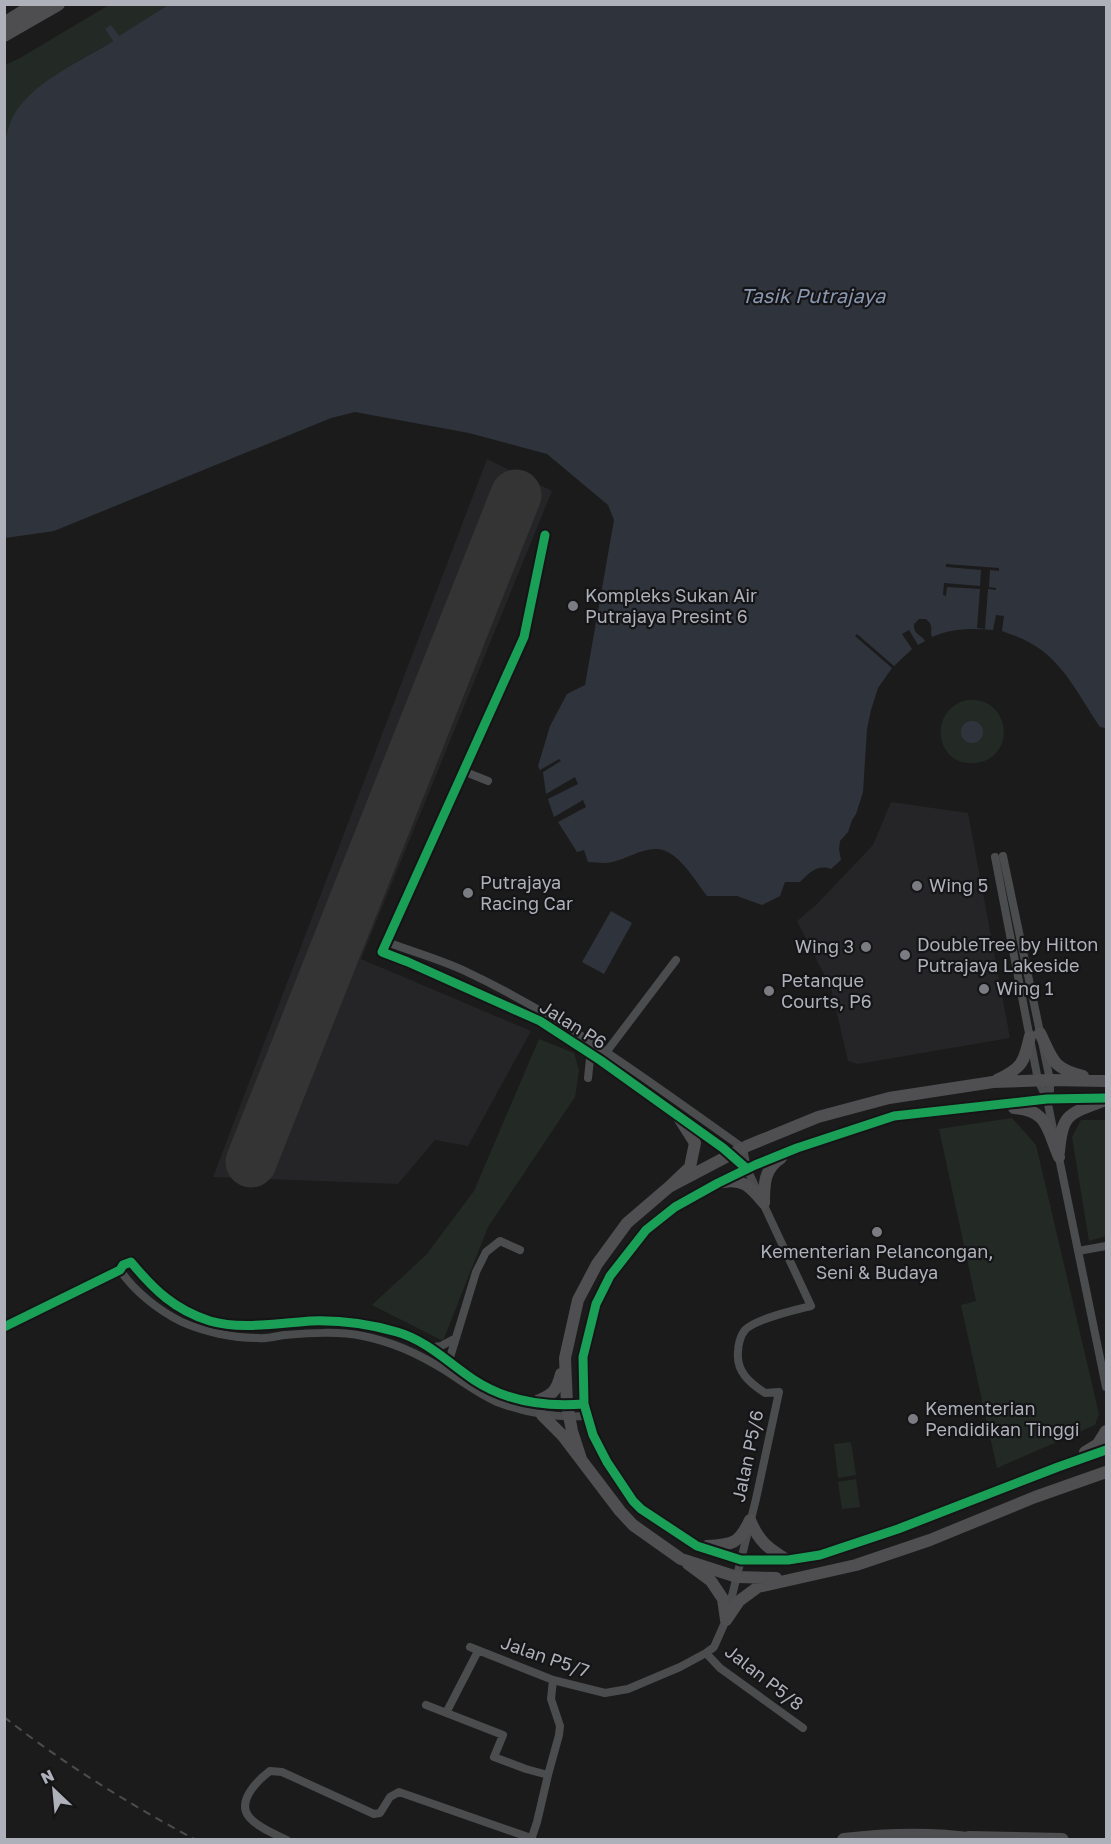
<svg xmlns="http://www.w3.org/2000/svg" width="1111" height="1844" viewBox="0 0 1111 1844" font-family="'Golos Text',sans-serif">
	<rect width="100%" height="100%" fill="#1b1b1b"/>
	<path fill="#252527" d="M487,459L552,491L361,959L531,1031L468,1146L435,1140L398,1184L213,1177Z
		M891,802L968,813L1010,1038L858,1064L848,1061L831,988L797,921L817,904L873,845Z"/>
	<path fill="#232a25" d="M109,5H170L119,36L105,29L113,41C85,58 40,79 21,106C13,116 9,127 5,139V65L20,58Z
		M967,700C1012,696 1017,759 975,763C935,767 927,710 967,700Z
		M539,1039L574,1053L579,1070L575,1097L488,1227L443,1341L372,1305L426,1255L474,1191Z
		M1012,1118L1036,1145L1099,1414L1095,1425L997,1468L961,1305L976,1301L939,1129Z
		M1081,1120H1106V1236L1089,1241L1072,1137Z
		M851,1442L856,1475L838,1478L834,1444Z
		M856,1479L860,1507L842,1509L838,1482Z"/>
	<path fill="#2f343c" d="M170,4L1106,5V728L1100,727C1080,698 1064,662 1032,644C1023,638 1012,635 1002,631L1004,616L996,615L993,630C972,628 952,628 932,637C929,629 935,627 926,619H919L914,624C913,635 921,634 925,641L918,645L909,630L902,634L912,649L894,666L857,634L855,636L892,668L878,688L871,710L867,729L863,792L856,814L852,820L848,832L840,841L839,849L841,860L831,869C817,864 809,873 800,882H785L780,896L762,905L737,896H707C697,883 687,866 674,856C652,839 633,858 612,862C605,864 596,862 588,862L584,850L577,852L558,822L586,807L583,800L554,817L548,799L578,784L575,777L546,794L543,772L561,761L559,759L540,770L538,766L550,726L567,694L585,685L614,520L608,505L547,454L469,433L355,412L331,418L54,531L5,538V139C8,131 10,121 15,113C37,79 80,62 113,41L105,29L111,25L119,36Z
		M961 732a11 11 0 1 1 22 0a11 11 0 1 1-22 0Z
		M611,911L632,923L604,974L582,962Z"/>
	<path fill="#1b1b1b" d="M946,564L999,568V571L990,570L989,587L996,588V590L988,589L985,629L977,628L980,589L947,587L946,596L943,595L944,583L980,586L981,570L946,567Z"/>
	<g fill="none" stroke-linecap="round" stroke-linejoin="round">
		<path stroke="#343434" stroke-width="51" d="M251,1162L516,495"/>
		<path stroke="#4b4c4d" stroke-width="8" d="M545,535L524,637L382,952L408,962L540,1021L600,1060L732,1154L747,1168
			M463,771L488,781
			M1003,856L1050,1080V1091L1047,1099
			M995,857L1038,1080L1047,1099L1054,1134
			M387,942C413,952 442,960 467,972C567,1019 654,1085 743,1148L747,1169L811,1306C795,1310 755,1319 745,1330C740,1336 738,1346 738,1352C736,1372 750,1383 765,1393L779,1392L756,1499L726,1620L714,1647L706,1653L680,1667L628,1689L605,1693L553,1680L470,1647
			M604,1055L676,960
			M588,1078L590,1059L589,1054
			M1058,1153L1106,1387
			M1078,1251L1106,1246
			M120,1270C134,1291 159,1311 182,1322C204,1332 233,1338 258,1338C267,1339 276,1336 285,1335C310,1333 338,1331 363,1336C393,1342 421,1355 446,1371C463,1382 479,1394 497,1402C526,1413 556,1418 587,1416
			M4,1327L120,1270L123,1265L131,1262C154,1290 175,1310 210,1321C240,1330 280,1323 311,1321C340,1320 369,1324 397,1332C426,1340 450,1364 474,1380C506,1401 546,1407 584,1404
			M429,1348L441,1346L456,1338
			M448,1364L476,1272L486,1252L500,1241L520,1250
			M706,1653L720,1668L803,1728
			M426,1705L503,1735L494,1757L526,1769L548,1775
			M446,1713L478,1651
			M287,1840C275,1834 259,1828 250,1818C235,1802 258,1780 270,1771L282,1772L374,1814L380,1813L390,1797L399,1792L531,1838
			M531,1840L537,1822L548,1775L559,1735L560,1726L551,1699L553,1680"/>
		<path stroke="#4f4f52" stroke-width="12" d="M1040,1033C1053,1060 1052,1068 1083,1076
			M997,1080C1022,1068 1024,1063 1030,1036
			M1106,1098L1047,1099L894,1116L797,1148L755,1165L718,1183L675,1207L646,1230L610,1276L596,1304L583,1357L584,1404L593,1435L607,1462L633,1501L641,1509L697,1546L741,1560H788L820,1555L898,1529L1058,1467L1106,1450
			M1014,1108C1048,1110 1047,1129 1059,1157
			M1059,1152C1062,1114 1068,1114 1103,1101
			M723,1182C744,1178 751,1188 764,1203
			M669,1187L747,1146L818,1117L889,1098L993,1082L1050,1080L1106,1081
			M764,1203C764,1184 764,1169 781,1158
			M533,1403C551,1395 556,1394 561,1374
			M542,1415L563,1436L620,1511L633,1525L681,1559L737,1577L776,1578
			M1085,1452L1098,1444L1106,1431
			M581,1459L572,1431L567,1405L565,1358L578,1300L597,1264L627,1223L669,1187L690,1167L695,1143L678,1116
			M750,1520C759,1542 768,1548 787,1560
			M707,1546C732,1545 739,1544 750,1520
			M688,1564L711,1581L723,1599L726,1620
			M726,1620L739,1601L758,1587L856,1565L930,1540L1035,1497L1106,1472"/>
		<path stroke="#4e4e51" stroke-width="14" d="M4,24L36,4
			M4,35L58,4
			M969,1838L1062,1840
			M844,1840C887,1835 933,1834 976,1840"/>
		<path stroke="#4c4c4e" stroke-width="2" stroke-dasharray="8 6" stroke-linecap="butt" d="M4,1717C64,1764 129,1804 196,1840"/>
		<defs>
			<path id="cycleway" d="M545,535L524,637L382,952L408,962L540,1021L600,1060L723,1148L747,1169
				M1106,1098L1047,1099L894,1116L797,1148L755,1165L718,1183L675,1207L646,1230L610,1276L596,1304L583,1357L584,1404L593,1435L607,1462L633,1501L641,1509L697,1546L741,1560H788L820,1555L898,1529L1058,1467L1106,1450
				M4,1327L120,1270L123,1265L131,1262C154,1290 175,1310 210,1321C240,1330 280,1323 311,1321C340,1320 369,1324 397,1332C426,1340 450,1364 474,1380C506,1401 546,1407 584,1404"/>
		</defs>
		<use href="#cycleway" stroke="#151517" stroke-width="13"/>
		<use href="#cycleway" stroke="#1a9f57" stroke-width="9"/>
	</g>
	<g fill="#7b7c82" stroke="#151517" stroke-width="2">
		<circle cx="573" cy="606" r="6"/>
		<circle cx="917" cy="886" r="6"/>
		<circle cx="468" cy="893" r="6"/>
		<circle cx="866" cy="947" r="6"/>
		<circle cx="905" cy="955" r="6"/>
		<circle cx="984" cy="989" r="6"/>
		<circle cx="769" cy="991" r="6"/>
		<circle cx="877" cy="1232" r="6"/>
		<circle cx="913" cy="1419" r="6"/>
	</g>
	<g text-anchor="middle" stroke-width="4.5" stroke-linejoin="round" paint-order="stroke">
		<g font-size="18" fill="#aeb0ba" stroke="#151517" text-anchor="start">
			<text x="585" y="602">Kompleks Sukan Air<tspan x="585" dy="21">Putrajaya Presint 6</tspan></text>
			<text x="480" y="889">Putrajaya<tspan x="480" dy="21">Racing Car</tspan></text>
			<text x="929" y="892">Wing 5</text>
			<text x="917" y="951">DoubleTree by Hilton<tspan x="917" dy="21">Putrajaya Lakeside</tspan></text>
			<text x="854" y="953" text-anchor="end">Wing 3</text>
			<text x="781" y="987">Petanque<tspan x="781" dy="21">Courts, P6</tspan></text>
			<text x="996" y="995">Wing 1</text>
			<text x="877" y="1258" text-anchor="middle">Kementerian Pelancongan,<tspan x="877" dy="21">Seni &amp; Budaya</tspan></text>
			<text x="925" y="1415">Kementerian<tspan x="925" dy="21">Pendidikan Tinggi</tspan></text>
		</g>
		<g font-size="18" fill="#aeb0ba" stroke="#151517">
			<text transform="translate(573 1025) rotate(32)" y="6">Jalan P6</text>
			<text transform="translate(748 1456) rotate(-78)" y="6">Jalan P5/6</text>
			<text transform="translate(545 1657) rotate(19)" y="6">Jalan P5/7</text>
			<text transform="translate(764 1678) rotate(38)" y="6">Jalan P5/8</text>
		</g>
		<g font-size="20" font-style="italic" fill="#8997b1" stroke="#151517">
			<text x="813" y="303">Tasik Putrajaya</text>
		</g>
	</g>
	<rect width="1111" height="1844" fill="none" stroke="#aeb0ba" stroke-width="12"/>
	<g transform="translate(54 1790) rotate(334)" stroke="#151517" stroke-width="4.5" paint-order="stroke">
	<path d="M0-4.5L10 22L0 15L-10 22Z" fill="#aeb0ba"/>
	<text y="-9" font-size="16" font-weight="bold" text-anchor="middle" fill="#aeb0ba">N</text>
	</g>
</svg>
